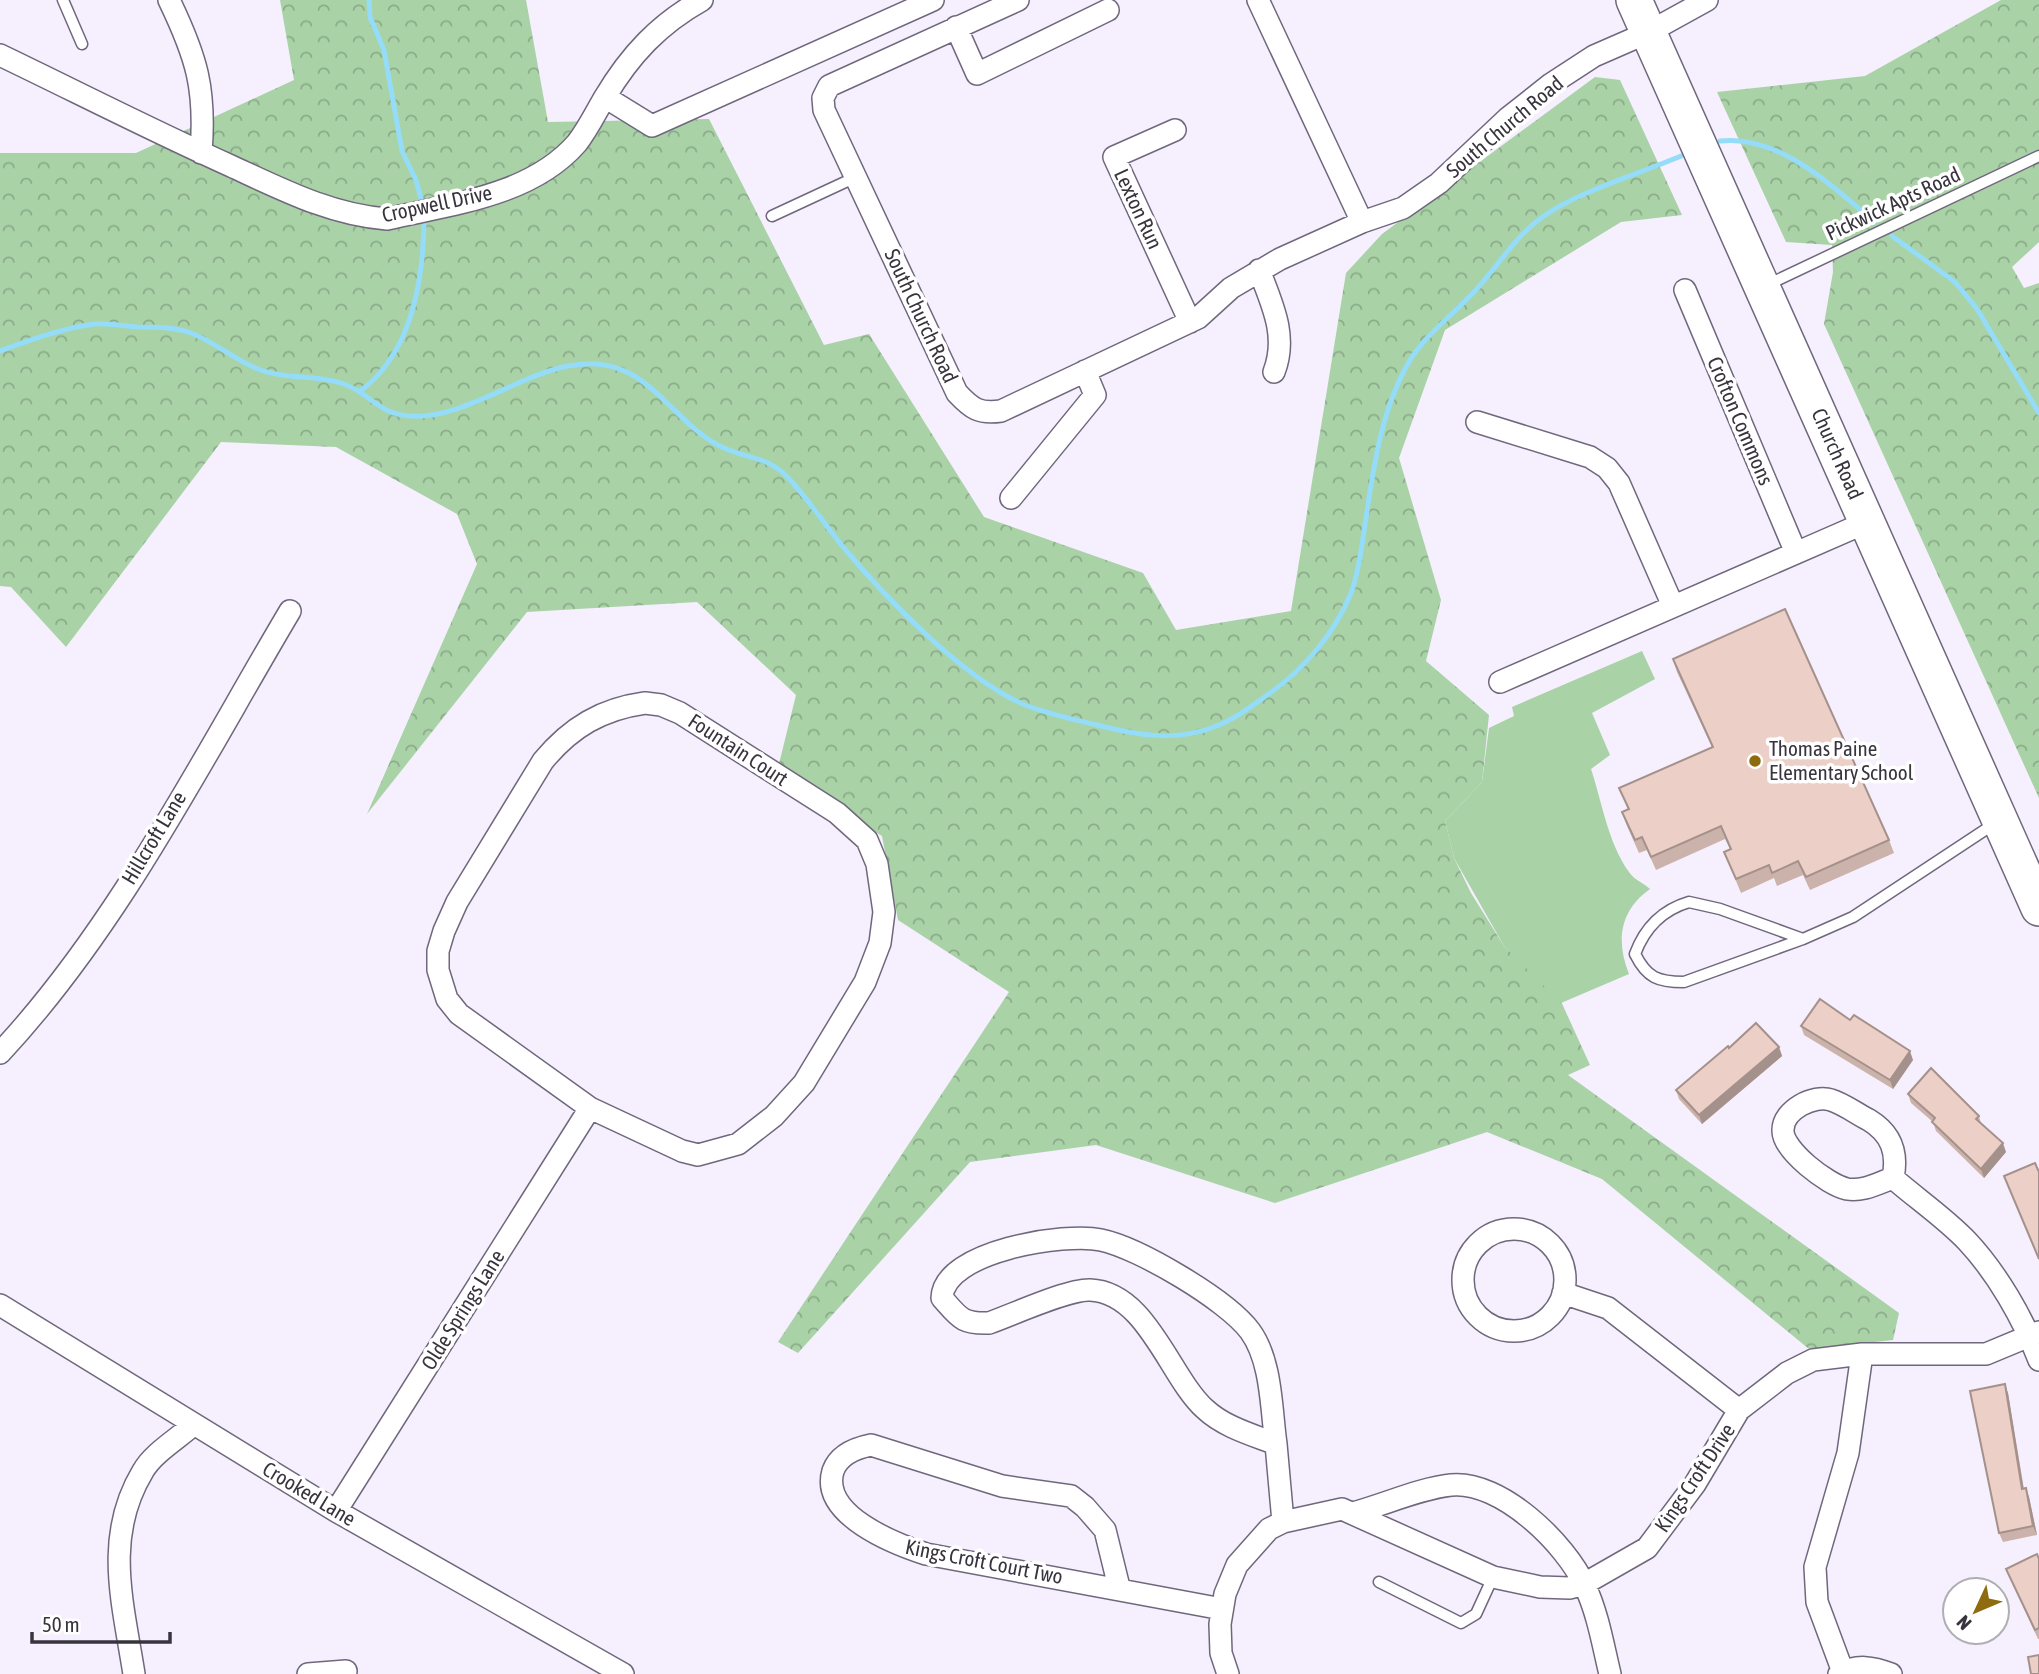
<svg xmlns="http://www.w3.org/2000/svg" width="2039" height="1674" viewBox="0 0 2039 1674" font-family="'Asap Condensed',sans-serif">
	<defs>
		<pattern id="forest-crowns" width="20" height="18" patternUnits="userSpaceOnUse" patternTransform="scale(1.75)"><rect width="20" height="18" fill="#a9d2a7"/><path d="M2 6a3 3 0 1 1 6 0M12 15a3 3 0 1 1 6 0" fill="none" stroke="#8bab89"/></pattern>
	</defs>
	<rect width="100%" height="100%" fill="#f5effe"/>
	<path fill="url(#forest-crowns)" d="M280,0H526L548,122L709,119L824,345L869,334L984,517L1143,573L1176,630L1291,611L1346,273L1382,234L1595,77L1620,80L1682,215L1621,222L1445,330L1399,458L1441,600L1426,661L1489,715L1482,782L1445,821L1454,858L1471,893L1504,946L1559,997L1590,1065L1568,1075L1899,1313L1893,1340L1809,1349L1602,1179L1487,1132L1275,1203L1096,1145L970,1162L798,1353L778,1342L1009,992L898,920L882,836L777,772L796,695L697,602L527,612L367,814L477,564L457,514L336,447L221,442L66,647L11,587L0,586V153H136L294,80Z
		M2001,0H2039V242L2012,267L2024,288L2039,283V798L1824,324L1833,272L1832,245L1786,242L1717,92L1865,76Z"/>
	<path fill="#a9d2a7" d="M1642,651L1655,679L1592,713L1610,755L1591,769C1602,802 1608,843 1629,872C1635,881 1643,882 1650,889C1619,911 1616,942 1629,974L1561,1003L1504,946L1454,858L1445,821L1482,782L1489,728L1514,716L1512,707Z"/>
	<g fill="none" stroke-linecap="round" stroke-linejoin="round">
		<path stroke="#94dcf7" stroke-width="5" d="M369,0L370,17L384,50L402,151L416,180L423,206
			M1720,141C1779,134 1833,187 1875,222
			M1892,236L1955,282L1977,309L2039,413
			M0,351C29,340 63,328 94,324C108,323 123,326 138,327C156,327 174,327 191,333C215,342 235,360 258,369C286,380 317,374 344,384C371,394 379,415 411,416C483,420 558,336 629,373C662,390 686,430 722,447C742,457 765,457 782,472C801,488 826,527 844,548C886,598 964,679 1023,704C1047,714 1072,719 1097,725C1136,735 1176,742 1214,727C1235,719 1252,706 1270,693C1304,669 1335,633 1351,593C1360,569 1362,542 1366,518C1373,470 1381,415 1404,371C1419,340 1445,322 1468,298C1494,273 1512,239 1541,218C1576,192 1639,174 1681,156
			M359,392C413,353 424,278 424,215"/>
		<defs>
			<path id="lane" d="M63,0L82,44
				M772,216L856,177
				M1767,285L2039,156
				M1689,902L1720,909L1803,939L1684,982C1658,982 1647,978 1635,954C1645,927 1662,910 1689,902Z
				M1803,939L1853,917L1997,822
				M1379,1582L1461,1623L1476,1614L1493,1577"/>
			<path id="street" d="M169,0C197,58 206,89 201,153
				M1018,0L829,86L823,98L824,110L957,393C972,409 979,414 1001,411L1198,318L1231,288L1280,259L1362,222L1403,208L1439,183L1508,118L1551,84L1594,56L1649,32L1707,0
				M1258,0L1362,222
				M956,27L977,74L1108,10
				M0,55C77,92 153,131 231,166C281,189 331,215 387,219C451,204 531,196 577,143C588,129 596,112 605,97C630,55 659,24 702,0
				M605,97L652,126L933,0
				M1175,130L1114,157L1190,322
				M1259,270C1272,304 1288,336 1274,372
				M1685,290L1796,553
				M1477,422L1590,457L1607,468L1619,483L1673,606
				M1011,498L1095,395L1085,371
				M1500,682L1867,522
				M645,703L661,705L680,713L837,813L867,840L877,864L884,912L880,943L865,982L804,1083L774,1116L738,1144L698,1155L682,1151L590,1108L459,1014L447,999L438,970V951L444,931L457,902L543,761C571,727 602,709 645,703Z
				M0,1053C118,927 202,759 290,611
				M1893,1178C1878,1183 1863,1192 1847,1189C1828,1185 1782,1150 1783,1130C1783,1110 1814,1094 1831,1100C1844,1104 1857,1114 1869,1120C1892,1134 1898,1153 1893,1178C1917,1199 1945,1218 1967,1241C1997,1273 2023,1318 2039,1360
				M1463 1280a51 51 0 1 1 102 0a51 51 0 1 1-102 0Z
				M1563,1293L1608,1308L1739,1410
				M0,1305L336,1511L623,1674
				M1276,1444C1271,1409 1272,1361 1250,1331C1227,1300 1139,1248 1101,1240C1066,1232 943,1251 942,1298C959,1317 961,1324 989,1323C1012,1315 1068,1289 1090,1290C1147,1292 1170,1378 1205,1409C1224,1427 1253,1435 1276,1444L1283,1522
				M336,1511L590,1108
				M1353,1513C1383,1505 1421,1488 1451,1485C1501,1480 1566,1544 1585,1586C1598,1614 1603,1645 1610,1674
				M1119,1587L1105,1530L1085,1507L1071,1496L1002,1486L871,1445C856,1448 839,1454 833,1471C820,1515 895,1544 926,1554L1222,1609
				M1843,1672L1817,1602L1815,1567L1848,1453L1862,1354
				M134,1674C123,1603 103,1537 143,1471C153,1453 179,1438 194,1424
				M308,1674L346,1671
				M1228,1674L1221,1653L1220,1624L1225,1594L1237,1565L1269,1529L1283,1522L1342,1509L1493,1577L1540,1587L1570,1588L1584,1584L1647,1548L1695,1484L1739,1410L1787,1373L1813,1360L1862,1354H1986L2039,1332
				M1839,1674C1857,1664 1873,1667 1891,1674"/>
			<path id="primary" d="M1634,0L2039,908"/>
		</defs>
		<use href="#lane" stroke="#70677d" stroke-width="13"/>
		<use href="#street" stroke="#70677d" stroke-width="24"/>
		<use href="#primary" stroke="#70677d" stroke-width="38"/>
		<use href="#lane" stroke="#fff" stroke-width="10"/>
		<use href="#street" stroke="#fff" stroke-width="21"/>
		<use href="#primary" stroke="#fff" stroke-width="35"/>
	</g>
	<path fill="#cbb2aa" d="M1673,659L1889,840L1894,853L1810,890L1803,875L1777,886L1774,878L1741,893L1724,852L1730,849L1725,839L1656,870L1647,850L1639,853L1627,826L1622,812L1628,810L1619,788L1712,747L1677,672Z
		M1850,1020L1913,1060L1893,1089L1804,1035L1801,1026Z
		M1779,1047L1782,1056L1702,1124L1679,1099L1676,1090L1729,1048Z
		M1908,1094L1979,1116L1981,1124L2006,1152L1984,1178L1936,1131L1933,1122L1911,1103Z
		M2008,1393L2024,1489L2029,1497L2037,1535L2003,1542L1999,1533Z
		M2039,1559V1639H2038L2006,1569Z"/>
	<path fill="#a5918b" d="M1779,1047L1782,1056L1702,1124L1699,1115Z
		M1910,1051L1913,1060L1893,1089L1890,1080Z
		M2003,1143L2006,1152L1984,1178L1981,1169Z
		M2005,1384L2008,1393L2025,1498L2022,1489Z
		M2026,1488L2029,1497L2037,1535L2033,1526Z"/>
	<path fill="#eccfc6" stroke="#a5918b" stroke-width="2" d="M1785,609L1889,840L1806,877L1798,861L1772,873L1769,865L1736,879L1724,852L1731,849L1721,826L1651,857L1642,837L1635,840L1622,812L1629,809L1619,788L1713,747L1673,659Z
		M1820,999L1850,1020L1854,1015L1910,1051L1890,1080L1801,1026Z
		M1756,1023L1779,1047L1699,1115L1676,1090L1728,1046L1729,1048Z
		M1931,1068L1979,1116L1976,1119L2003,1143L1981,1169L1932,1122L1935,1118L1908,1094Z
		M2035,1163L2039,1172V1259L2004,1176Z
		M2005,1384L2022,1489L2026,1488L2033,1526L1999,1533L1970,1391Z
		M2037,1554L2039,1559V1628L2035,1630L2006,1569Z
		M2039,1655V1674H2031L2028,1657Z"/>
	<circle fill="#8e6b0e" stroke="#fff" stroke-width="2.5" cx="1755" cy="761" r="7"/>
	<g text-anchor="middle" stroke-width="7" stroke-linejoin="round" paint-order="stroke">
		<g font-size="21" fill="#38343e" stroke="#fff">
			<text transform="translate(1505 127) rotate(-40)" y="7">South Church Road</text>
			<text transform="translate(437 204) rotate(-12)" y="7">Cropwell Drive</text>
			<text transform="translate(1893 204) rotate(-25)" y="7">Pickwick Apts Road</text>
			<text transform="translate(1138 209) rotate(65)" y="7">Lexton Run</text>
			<text transform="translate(921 316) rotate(65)" y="7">South Church Road</text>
			<text transform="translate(1740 421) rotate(67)" y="7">Crofton Commons</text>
			<text transform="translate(1837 454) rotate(66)" y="7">Church Road</text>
			<text transform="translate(738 750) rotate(33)" y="7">Fountain Court</text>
			<text transform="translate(154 838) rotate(-59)" y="7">Hillcroft Lane</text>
			<text transform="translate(463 1310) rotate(-58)" y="7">Olde Springs Lane</text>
			<text transform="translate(1695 1478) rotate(-56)" y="7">Kings Croft Drive</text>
			<text transform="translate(309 1494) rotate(31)" y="7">Crooked Lane</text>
			<text transform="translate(984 1562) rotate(11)" y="7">Kings Croft Court Two</text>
		</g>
		<g font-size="21" fill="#38343e" stroke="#fff" text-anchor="start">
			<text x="1769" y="756">Thomas Paine<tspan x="1769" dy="24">Elementary School</tspan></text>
		</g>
	</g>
	<g transform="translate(1976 1611) rotate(226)"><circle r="33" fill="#ffffff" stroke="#afaeb2" stroke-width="2"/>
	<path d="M0-5L12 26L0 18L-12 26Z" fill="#8e6b0e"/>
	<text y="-10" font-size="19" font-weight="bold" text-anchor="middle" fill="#38343e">N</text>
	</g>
	<path d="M32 1632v10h138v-10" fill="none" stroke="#38343e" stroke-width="3.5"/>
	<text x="42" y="1632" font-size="21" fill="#38343e" stroke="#ffffff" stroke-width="5" paint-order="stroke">50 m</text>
</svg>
